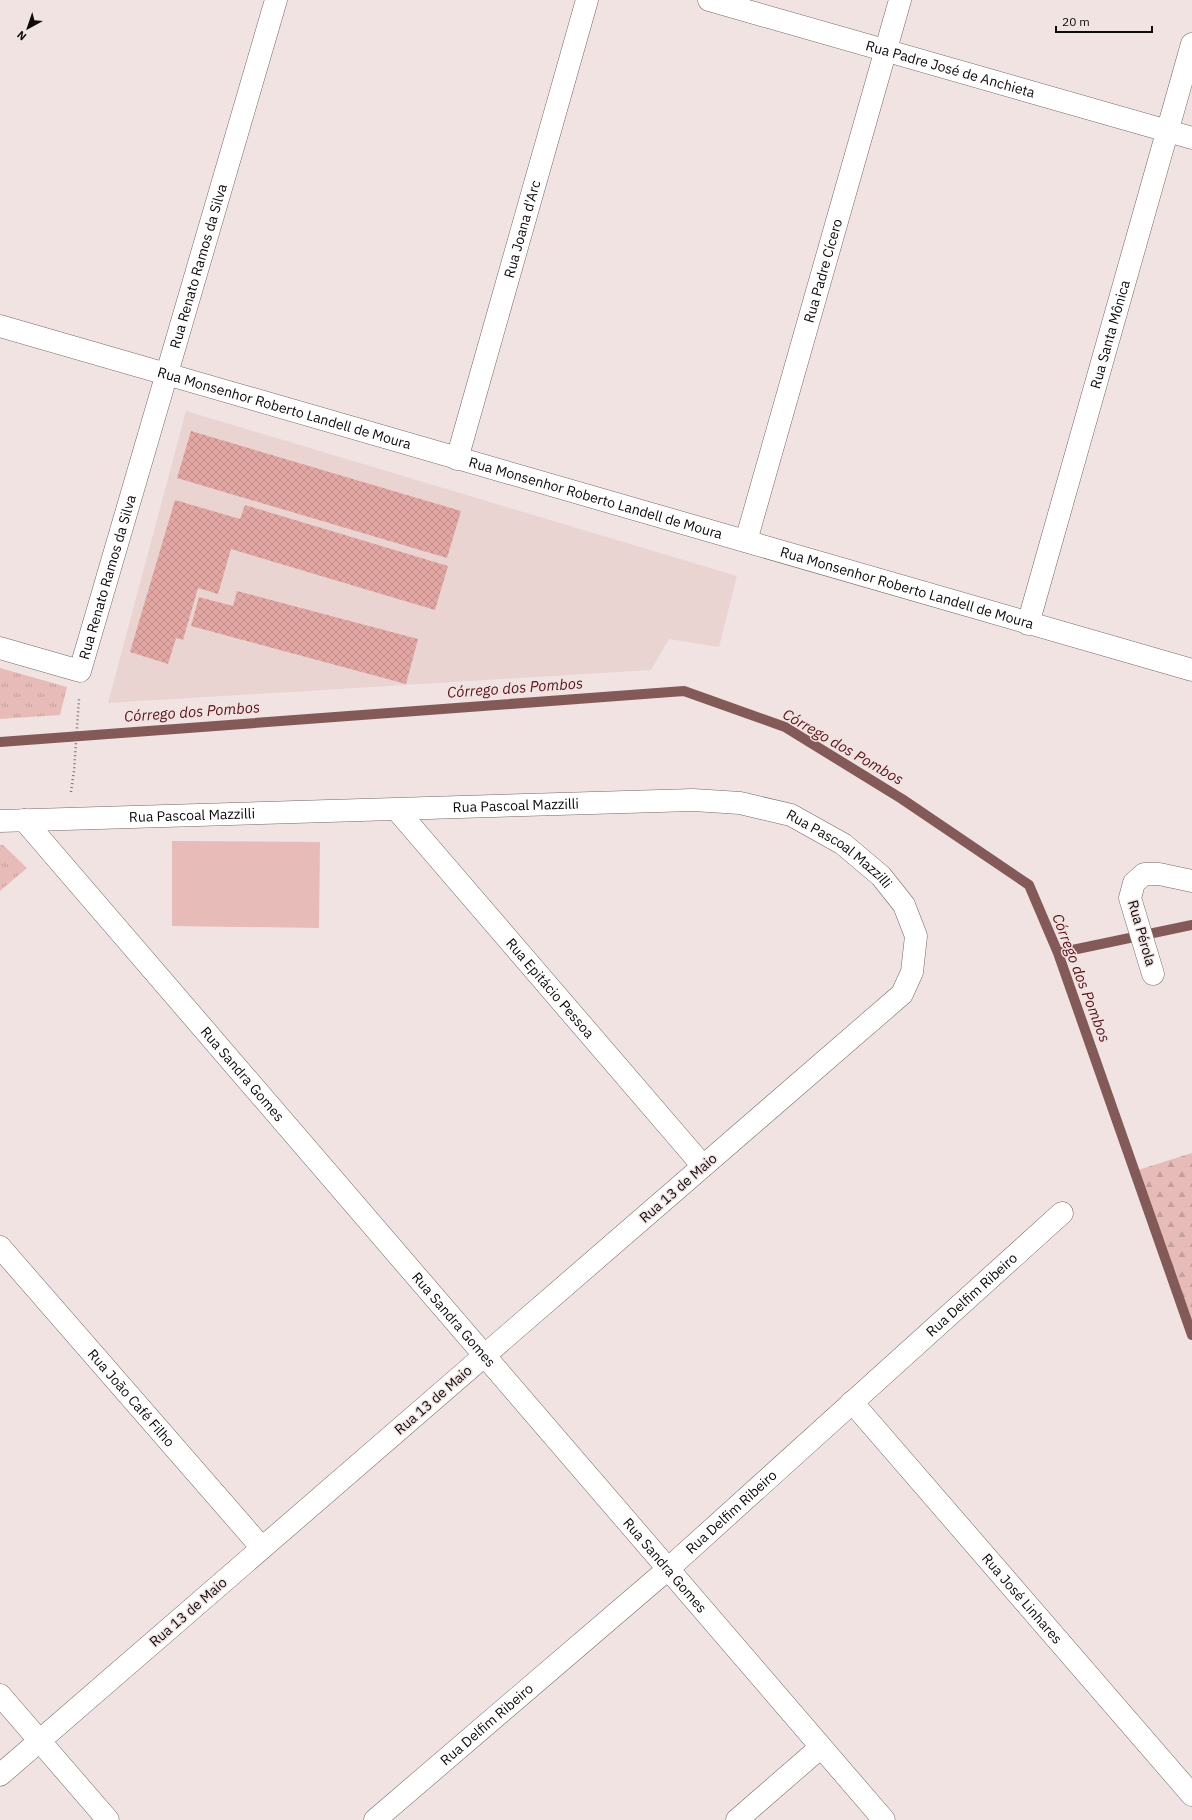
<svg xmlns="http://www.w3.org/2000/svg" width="1192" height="1820" viewBox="0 0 1192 1820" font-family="'IBM Plex Sans',sans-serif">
	<defs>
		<pattern id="forest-firs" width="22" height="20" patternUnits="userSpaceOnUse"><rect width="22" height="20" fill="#e7bbb8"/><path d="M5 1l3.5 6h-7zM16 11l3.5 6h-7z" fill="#c59f9d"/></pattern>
		<pattern id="park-tufts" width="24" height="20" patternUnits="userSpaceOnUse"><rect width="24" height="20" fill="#e7bbb8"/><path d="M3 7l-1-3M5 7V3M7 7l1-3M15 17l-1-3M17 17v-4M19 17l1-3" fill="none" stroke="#c59f9d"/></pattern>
		<pattern id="building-cross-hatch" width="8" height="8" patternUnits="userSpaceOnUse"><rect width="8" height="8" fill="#e3a7a3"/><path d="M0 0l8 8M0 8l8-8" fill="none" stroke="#c28e8b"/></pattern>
	</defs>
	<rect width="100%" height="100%" fill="#f1e3e2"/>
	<path fill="#ead4d2" d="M186,411L737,576L719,647L669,639L651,670L108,703Z"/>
	<path fill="#e7bbb8" d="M172,841L320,842L319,928L172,926Z"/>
	<path fill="url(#forest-firs)" d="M1192,1153V1335L1135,1171Z"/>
	<path fill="url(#park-tufts)" d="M0,668L67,687L60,715L0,719Z
		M0,845H3L27,868L0,891Z"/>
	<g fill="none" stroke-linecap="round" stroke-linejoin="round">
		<path stroke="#835a58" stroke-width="10" d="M0,742L684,691L785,727L902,799L1029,885L1058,953L1192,1335
			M1058,953L1192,925"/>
	</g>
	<path fill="url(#building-cross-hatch)" d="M191,431L461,511L447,558L177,478Z
		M175,500L240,519L245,505L448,566L435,610L231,549L218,594L198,588L183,640L176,638L168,664L130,652Z
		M237,591L418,639L406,684L191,626L199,597L233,606Z"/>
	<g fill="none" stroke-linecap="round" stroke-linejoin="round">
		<defs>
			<g id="minor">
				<path id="s1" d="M709,0L1192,138"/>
				<path id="s2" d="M0,326L1192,670"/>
				<path id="s3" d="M457,459L587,0"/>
				<path id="s4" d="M746,541L900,0"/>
				<path id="s5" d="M1028,624L1192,44"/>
				<path id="s6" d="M0,648L80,671L276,0"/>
				<path id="s7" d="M397,810L703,1166"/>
				<path id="s8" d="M24,820L884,1820"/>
				<path id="s9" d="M0,821L693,800L740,803L791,815L843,844L881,876L904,905L916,936L912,972L902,994L0,1775"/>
				<path d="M1153,974L1130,898L1134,883L1144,874H1159L1192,881"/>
				<path id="s10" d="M0,1247L262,1548"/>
				<path id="s11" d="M852,1402L1192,1795"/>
				<path d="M0,1695L108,1820"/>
				<path id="s12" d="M375,1820L668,1569L1062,1213"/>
				<path d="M737,1820L821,1747"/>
			</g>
		</defs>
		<use href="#minor" stroke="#746867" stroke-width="23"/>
		<path stroke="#786f6f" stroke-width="2.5" stroke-dasharray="1 3" stroke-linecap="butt" d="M71,792L74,771L79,699"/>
		<use href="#minor" stroke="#fff" stroke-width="22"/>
	</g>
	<g text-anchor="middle" stroke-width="3" stroke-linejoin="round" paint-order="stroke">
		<g font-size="14" fill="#0f0b0b" stroke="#f1e3e2">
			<text dy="5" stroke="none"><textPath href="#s1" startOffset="251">Rua Padre José de Anchieta</textPath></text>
			<text dy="5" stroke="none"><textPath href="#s3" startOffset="239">Rua Joana d'Arc</textPath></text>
			<text dy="5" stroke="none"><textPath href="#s6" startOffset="505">Rua Renato Ramos da Silva</textPath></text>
			<text dy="5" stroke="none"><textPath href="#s4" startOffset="281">Rua Padre Cícero</textPath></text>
			<text dy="5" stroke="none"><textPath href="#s5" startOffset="301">Rua Santa Mônica</textPath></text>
			<text dy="5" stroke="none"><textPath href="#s2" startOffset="296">Rua Monsenhor Roberto Landell de Moura</textPath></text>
			<text dy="5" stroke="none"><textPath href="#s2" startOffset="620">Rua Monsenhor Roberto Landell de Moura</textPath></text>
			<text dy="5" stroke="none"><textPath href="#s6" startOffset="181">Rua Renato Ramos da Silva</textPath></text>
			<text dy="5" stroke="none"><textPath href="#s2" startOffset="944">Rua Monsenhor Roberto Landell de Moura</textPath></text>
			<text dy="5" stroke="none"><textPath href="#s9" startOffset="516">Rua Pascoal Mazzilli</textPath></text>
			<text dy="5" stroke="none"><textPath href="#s9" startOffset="192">Rua Pascoal Mazzilli</textPath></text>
			<text dy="5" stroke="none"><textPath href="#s9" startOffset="852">Rua Pascoal Mazzilli</textPath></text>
			<text transform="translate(1142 933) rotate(74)" y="5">Rua Pérola</text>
			<text dy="5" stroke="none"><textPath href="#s7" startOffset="235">Rua Epitácio Pessoa</textPath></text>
			<text dy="5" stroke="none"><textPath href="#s8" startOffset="335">Rua Sandra Gomes</textPath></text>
			<text transform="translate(678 1188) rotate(-41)" y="5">Rua 13 de Maio</text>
			<text dy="5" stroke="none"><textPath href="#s12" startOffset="795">Rua Delfim Ribeiro</textPath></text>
			<text dy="5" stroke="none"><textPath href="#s8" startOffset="659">Rua Sandra Gomes</textPath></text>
			<text dy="5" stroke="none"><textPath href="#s10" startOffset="200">Rua João Café Filho</textPath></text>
			<text transform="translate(433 1400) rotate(-41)" y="5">Rua 13 de Maio</text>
			<text dy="5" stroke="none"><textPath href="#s12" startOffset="471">Rua Delfim Ribeiro</textPath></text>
			<text dy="5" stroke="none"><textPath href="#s8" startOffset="983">Rua Sandra Gomes</textPath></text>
			<text dy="5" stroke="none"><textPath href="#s11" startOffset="260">Rua José Linhares</textPath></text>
			<text transform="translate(188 1612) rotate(-41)" y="5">Rua 13 de Maio</text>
			<text dy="5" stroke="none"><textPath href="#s12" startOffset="147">Rua Delfim Ribeiro</textPath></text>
		</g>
		<g font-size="15" font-style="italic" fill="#591316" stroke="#f1e3e2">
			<text transform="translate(515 688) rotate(-4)" y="5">Córrego dos Pombos</text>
			<text transform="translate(192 712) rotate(-4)" y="5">Córrego dos Pombos</text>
			<text transform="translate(843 747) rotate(30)" y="5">Córrego dos Pombos</text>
			<text transform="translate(1081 978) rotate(69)" y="5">Córrego dos Pombos</text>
		</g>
	</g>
	<g transform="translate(28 28) rotate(220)" stroke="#f1e3e2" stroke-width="3" paint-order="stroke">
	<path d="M0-3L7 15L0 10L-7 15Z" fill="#0f0b0b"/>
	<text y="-6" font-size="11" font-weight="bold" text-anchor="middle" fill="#0f0b0b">N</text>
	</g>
	<path d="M1056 26v6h96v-6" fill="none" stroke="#0f0b0b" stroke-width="2"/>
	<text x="1062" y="26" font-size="12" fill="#0f0b0b" stroke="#f1e3e2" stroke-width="3" paint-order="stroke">20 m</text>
</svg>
